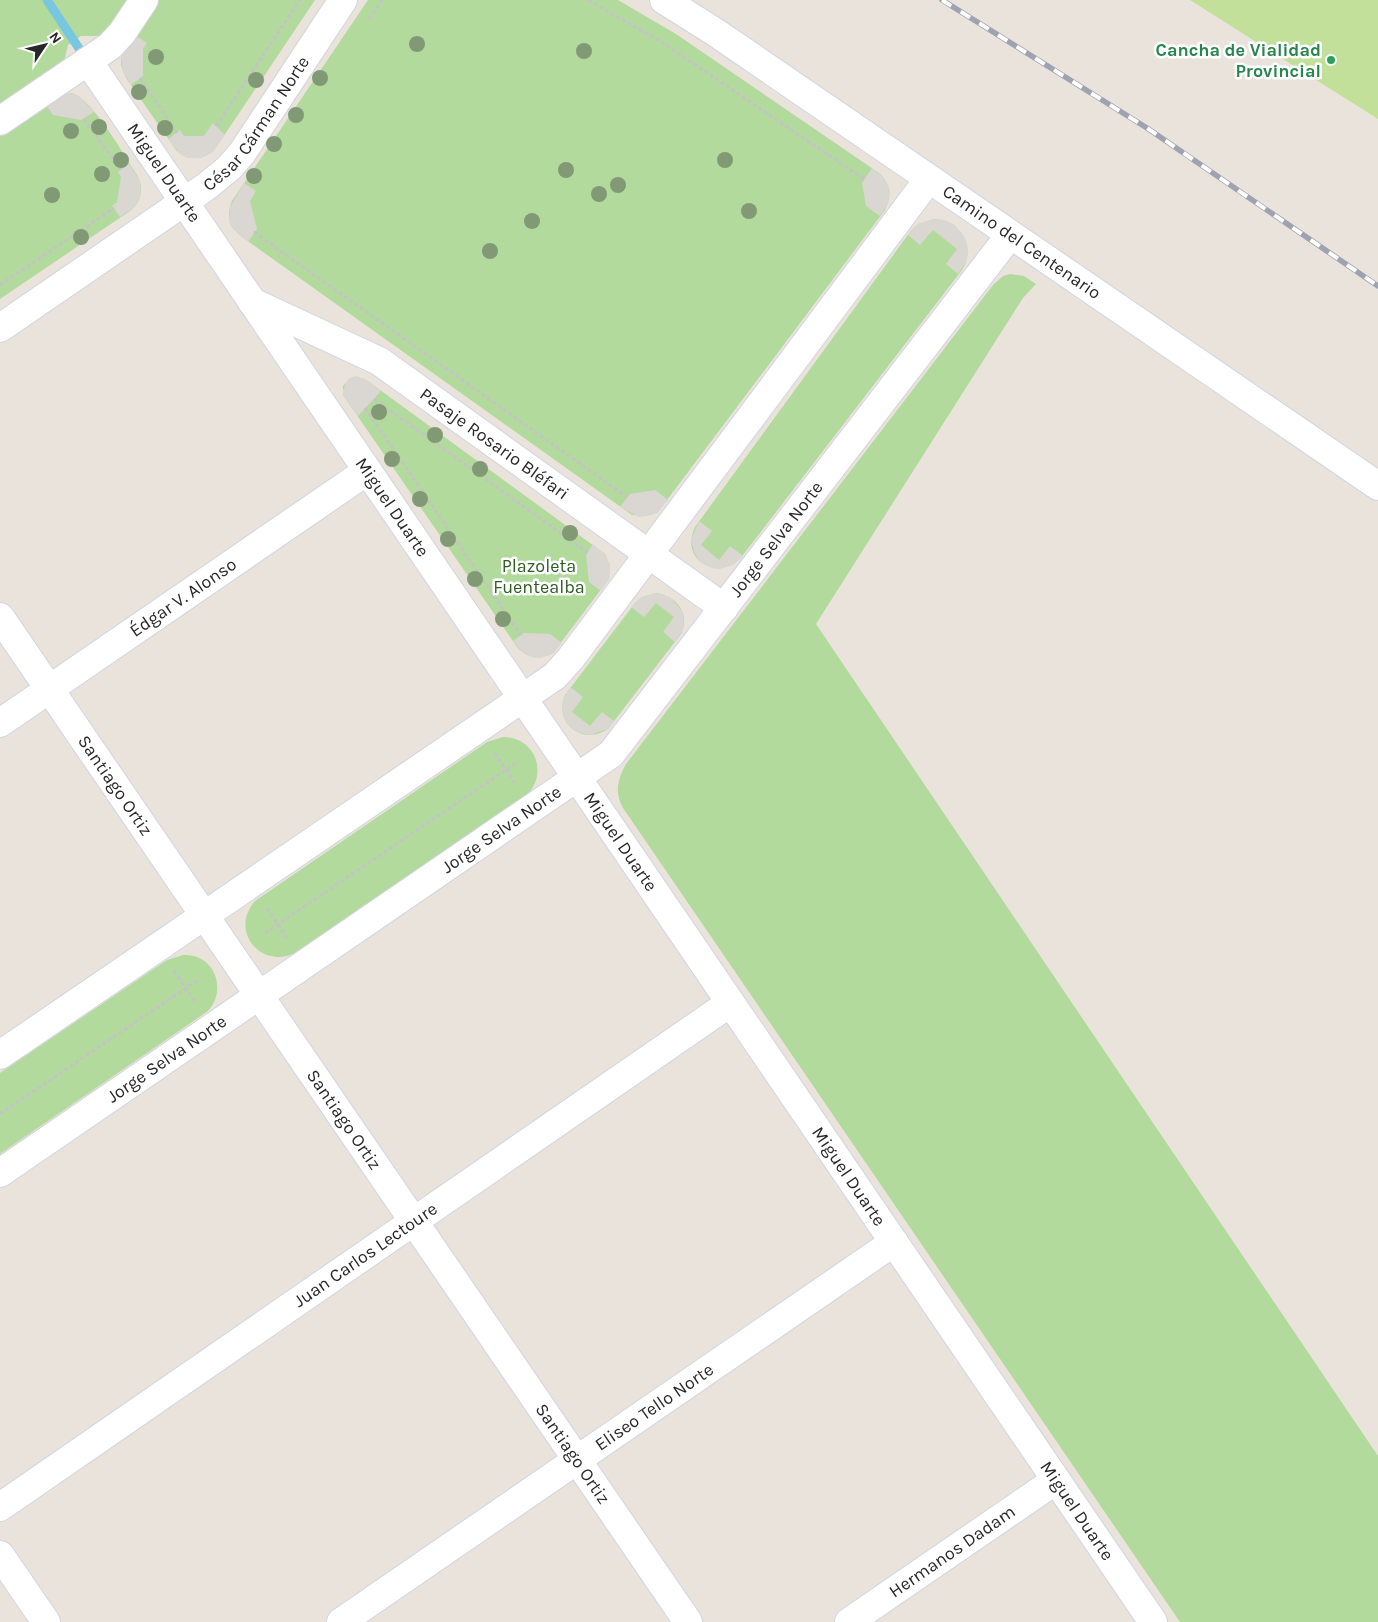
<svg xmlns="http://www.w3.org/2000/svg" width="1378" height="1622" viewBox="0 0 1378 1622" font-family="Karla,sans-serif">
	<rect width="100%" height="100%" fill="#e9e3db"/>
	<path fill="#b3da9d" d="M0,0H131L106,36H81L68,45L63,66L0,108Z
		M156,0H315L217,146C206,161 189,162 176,150L126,78L121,65V58Z
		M368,0H618L676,34L879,173C891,184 892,196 885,210L658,512L646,516L632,515L242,237C229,226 226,216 232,201Z
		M71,93C92,98 124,155 137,175C144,188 142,201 130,211L0,299V133L51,98Z
		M934,219C960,221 977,245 962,270L740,559C714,580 680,559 695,527L910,232L918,224Z
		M1010,274L1024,276L1036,284L1023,298L816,624L1378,1456V1622H1180L623,808C614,792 618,779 626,764L993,285L1003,276Z
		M352,377L365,379L605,554L610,566L609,579L553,653C539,660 528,659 517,647L343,395V386Z
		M656,593C676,596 691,613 681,634L608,729C583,746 553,723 565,695L635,603L642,597Z
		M503,737C533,737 549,770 528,794L293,954C258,968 230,929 255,901L487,742Z
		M183,955C214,953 228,989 208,1011L0,1154V1073L167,960Z"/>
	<path fill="#c3e09a" d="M1190,0H1378V119Z"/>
	<path fill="#dad6d2" d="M133,34L147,43L143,49V76L131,85L123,72L121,58Z
		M65,93L78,95L94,112L81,120L53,115L45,103Z
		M213,123L225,135L213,152L201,158H187L181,155L168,139L180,130L184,136H204Z
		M129,164L140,181L141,194L135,207L120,217L112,206L117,202L121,177L118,172Z
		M872,168L884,178L890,190L888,204L880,216L866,206L862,183Z
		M244,183L256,191L250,201L257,229L248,242L232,228L229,221L230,207Z
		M934,219L945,220L955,225L965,238L968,249L967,260L958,274L946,264L957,249L933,230L920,245L908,235L918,224Z
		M356,376L365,379L381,391L358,416L343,395V390L348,379Z
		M655,490L668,500L658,512L652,515L639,517L620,507L630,494Z
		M699,521L712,531L701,545L719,560L730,546L743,556L740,559L733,565L720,569L712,568L700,562L695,554L691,540Z
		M593,544L605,554L610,566L609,579L601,591L589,582L586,555Z
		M656,593L670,597L682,611L684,620L683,630L675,642L663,632L674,617L656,603L644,617L631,607L642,597Z
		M524,633L550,634L562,643L553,653L541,658H534L522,652L513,641Z
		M570,687L583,697L572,712L590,726L602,712L614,721L608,729L590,735L577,732L569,726L564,718L562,708L563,699Z"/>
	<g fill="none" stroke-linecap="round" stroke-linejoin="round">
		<path stroke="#79c6e0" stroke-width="9" d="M47,0L86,59"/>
		<defs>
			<g id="minor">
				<path id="s1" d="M664,0L715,32L1378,486"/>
				<path id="s2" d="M88,61L1153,1622"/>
				<path d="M0,121L110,46L122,33L144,0"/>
				<path id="s3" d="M252,302L379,361L724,608"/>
				<path id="s4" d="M0,328L207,186L229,168L242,153L343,0"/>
				<path id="s5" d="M0,617L688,1622"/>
				<path id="s6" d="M0,723L367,471"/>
				<path d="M0,1055L555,676L571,658L928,180"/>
				<path id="s7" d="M0,1173L611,754L1010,235"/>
				<path id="s8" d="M0,1507L730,1003"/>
				<path d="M0,1555L46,1622"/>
				<path id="s9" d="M341,1622L894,1242"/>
				<path id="s10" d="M849,1622L1056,1480"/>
			</g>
		</defs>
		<use href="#minor" stroke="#d1d4e0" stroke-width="30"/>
		<path stroke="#c3c3c3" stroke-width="3" stroke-dasharray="4 2.5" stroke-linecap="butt" d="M588,0L660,41L864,179
			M369,19L382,0
			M140,78L177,133
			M84,119L121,170
			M216,126L300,0
			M254,232L627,497
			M0,285L114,208
			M374,399L587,552
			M365,408L521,635
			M495,753L515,783
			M267,908L288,940
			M265,933L519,761
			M174,971L196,1003
			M0,1114L199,979"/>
		<use href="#minor" stroke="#fff" stroke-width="28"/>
		<defs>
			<path id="rail" d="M942,0L1147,128L1378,286"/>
		</defs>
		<use href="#rail" stroke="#9fa2b0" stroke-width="5.5"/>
		<use href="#rail" stroke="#fff" stroke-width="4" stroke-dasharray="11" stroke-linecap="butt"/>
	</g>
	<g fill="#829975">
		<circle cx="417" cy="44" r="8"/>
		<circle cx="584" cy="51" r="8"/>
		<circle cx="156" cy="57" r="8"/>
		<circle cx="320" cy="78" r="8"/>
		<circle cx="256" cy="80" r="8"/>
		<circle cx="139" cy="92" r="8"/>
		<circle cx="296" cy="115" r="8"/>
		<circle cx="99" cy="127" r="8"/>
		<circle cx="165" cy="128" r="8"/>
		<circle cx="71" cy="131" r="8"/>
		<circle cx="274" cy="144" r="8"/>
		<circle cx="121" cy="160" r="8"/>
		<circle cx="725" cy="160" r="8"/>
		<circle cx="566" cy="170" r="8"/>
		<circle cx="102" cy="174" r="8"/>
		<circle cx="254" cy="176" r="8"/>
		<circle cx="618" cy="185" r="8"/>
		<circle cx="599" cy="194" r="8"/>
		<circle cx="52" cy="195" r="8"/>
		<circle cx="749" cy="211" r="8"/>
		<circle cx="532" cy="221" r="8"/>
		<circle cx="81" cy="237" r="8"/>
		<circle cx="490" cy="251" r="8"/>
		<circle cx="379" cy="412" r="8"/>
		<circle cx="435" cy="435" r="8"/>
		<circle cx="392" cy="459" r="8"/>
		<circle cx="480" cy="469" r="8"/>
		<circle cx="420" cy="499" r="8"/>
		<circle cx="570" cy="533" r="8"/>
		<circle cx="448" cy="539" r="8"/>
		<circle cx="475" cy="579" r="8"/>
		<circle cx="503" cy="619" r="8"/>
	</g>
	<circle fill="#2e9e5b" stroke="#fff" stroke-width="2" cx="1331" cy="60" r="5"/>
	<g text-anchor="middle" stroke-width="5" stroke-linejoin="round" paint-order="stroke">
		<g font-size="18" font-weight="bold" fill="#27864d" stroke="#fff" text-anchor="end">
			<text x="1321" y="56">Cancha de Vialidad<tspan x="1321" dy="21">Provincial</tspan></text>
		</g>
		<g font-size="18" fill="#282828" stroke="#fff">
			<text dy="6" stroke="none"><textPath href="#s4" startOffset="331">César Cárman Norte</textPath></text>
			<text dy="6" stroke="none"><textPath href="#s2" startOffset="135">Miguel Duarte</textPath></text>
			<text dy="6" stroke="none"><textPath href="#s1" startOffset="432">Camino del Centenario</textPath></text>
			<text dy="6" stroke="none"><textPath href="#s3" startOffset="282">Pasaje Rosario Bléfari</textPath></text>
			<text dy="6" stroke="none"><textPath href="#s2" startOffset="540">Miguel Duarte</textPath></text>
			<text dy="6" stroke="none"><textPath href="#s7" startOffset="1012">Jorge Selva Norte</textPath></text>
			<text dy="6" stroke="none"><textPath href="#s6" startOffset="222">Édgar V. Alonso</textPath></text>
			<text dy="6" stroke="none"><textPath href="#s5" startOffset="204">Santiago Ortiz</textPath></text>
			<text dy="6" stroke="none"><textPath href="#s7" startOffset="608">Jorge Selva Norte</textPath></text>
			<text dy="6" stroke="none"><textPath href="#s2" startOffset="945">Miguel Duarte</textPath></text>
			<text dy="6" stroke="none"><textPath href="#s7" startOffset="202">Jorge Selva Norte</textPath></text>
			<text dy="6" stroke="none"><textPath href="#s5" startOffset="609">Santiago Ortiz</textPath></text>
			<text dy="6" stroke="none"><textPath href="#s2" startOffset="1350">Miguel Duarte</textPath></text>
			<text dy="6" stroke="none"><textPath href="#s8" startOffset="444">Juan Carlos Lectoure</textPath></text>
			<text dy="6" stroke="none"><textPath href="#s9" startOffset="380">Eliseo Tello Norte</textPath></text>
			<text dy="6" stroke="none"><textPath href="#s5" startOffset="1014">Santiago Ortiz</textPath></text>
			<text dy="6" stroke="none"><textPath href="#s2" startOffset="1755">Miguel Duarte</textPath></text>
			<text dy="6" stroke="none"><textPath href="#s10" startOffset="125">Hermanos Dadam</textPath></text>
		</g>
		<g font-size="18" fill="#2e5c21" stroke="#fff">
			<text x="539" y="572">Plazoleta<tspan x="539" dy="21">Fuentealba</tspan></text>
		</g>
	</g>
	<g transform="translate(45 45) rotate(55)" stroke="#ffffff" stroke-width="4" paint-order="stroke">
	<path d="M0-4L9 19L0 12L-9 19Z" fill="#282828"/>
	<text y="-8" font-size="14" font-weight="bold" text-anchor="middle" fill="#282828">N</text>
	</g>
</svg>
